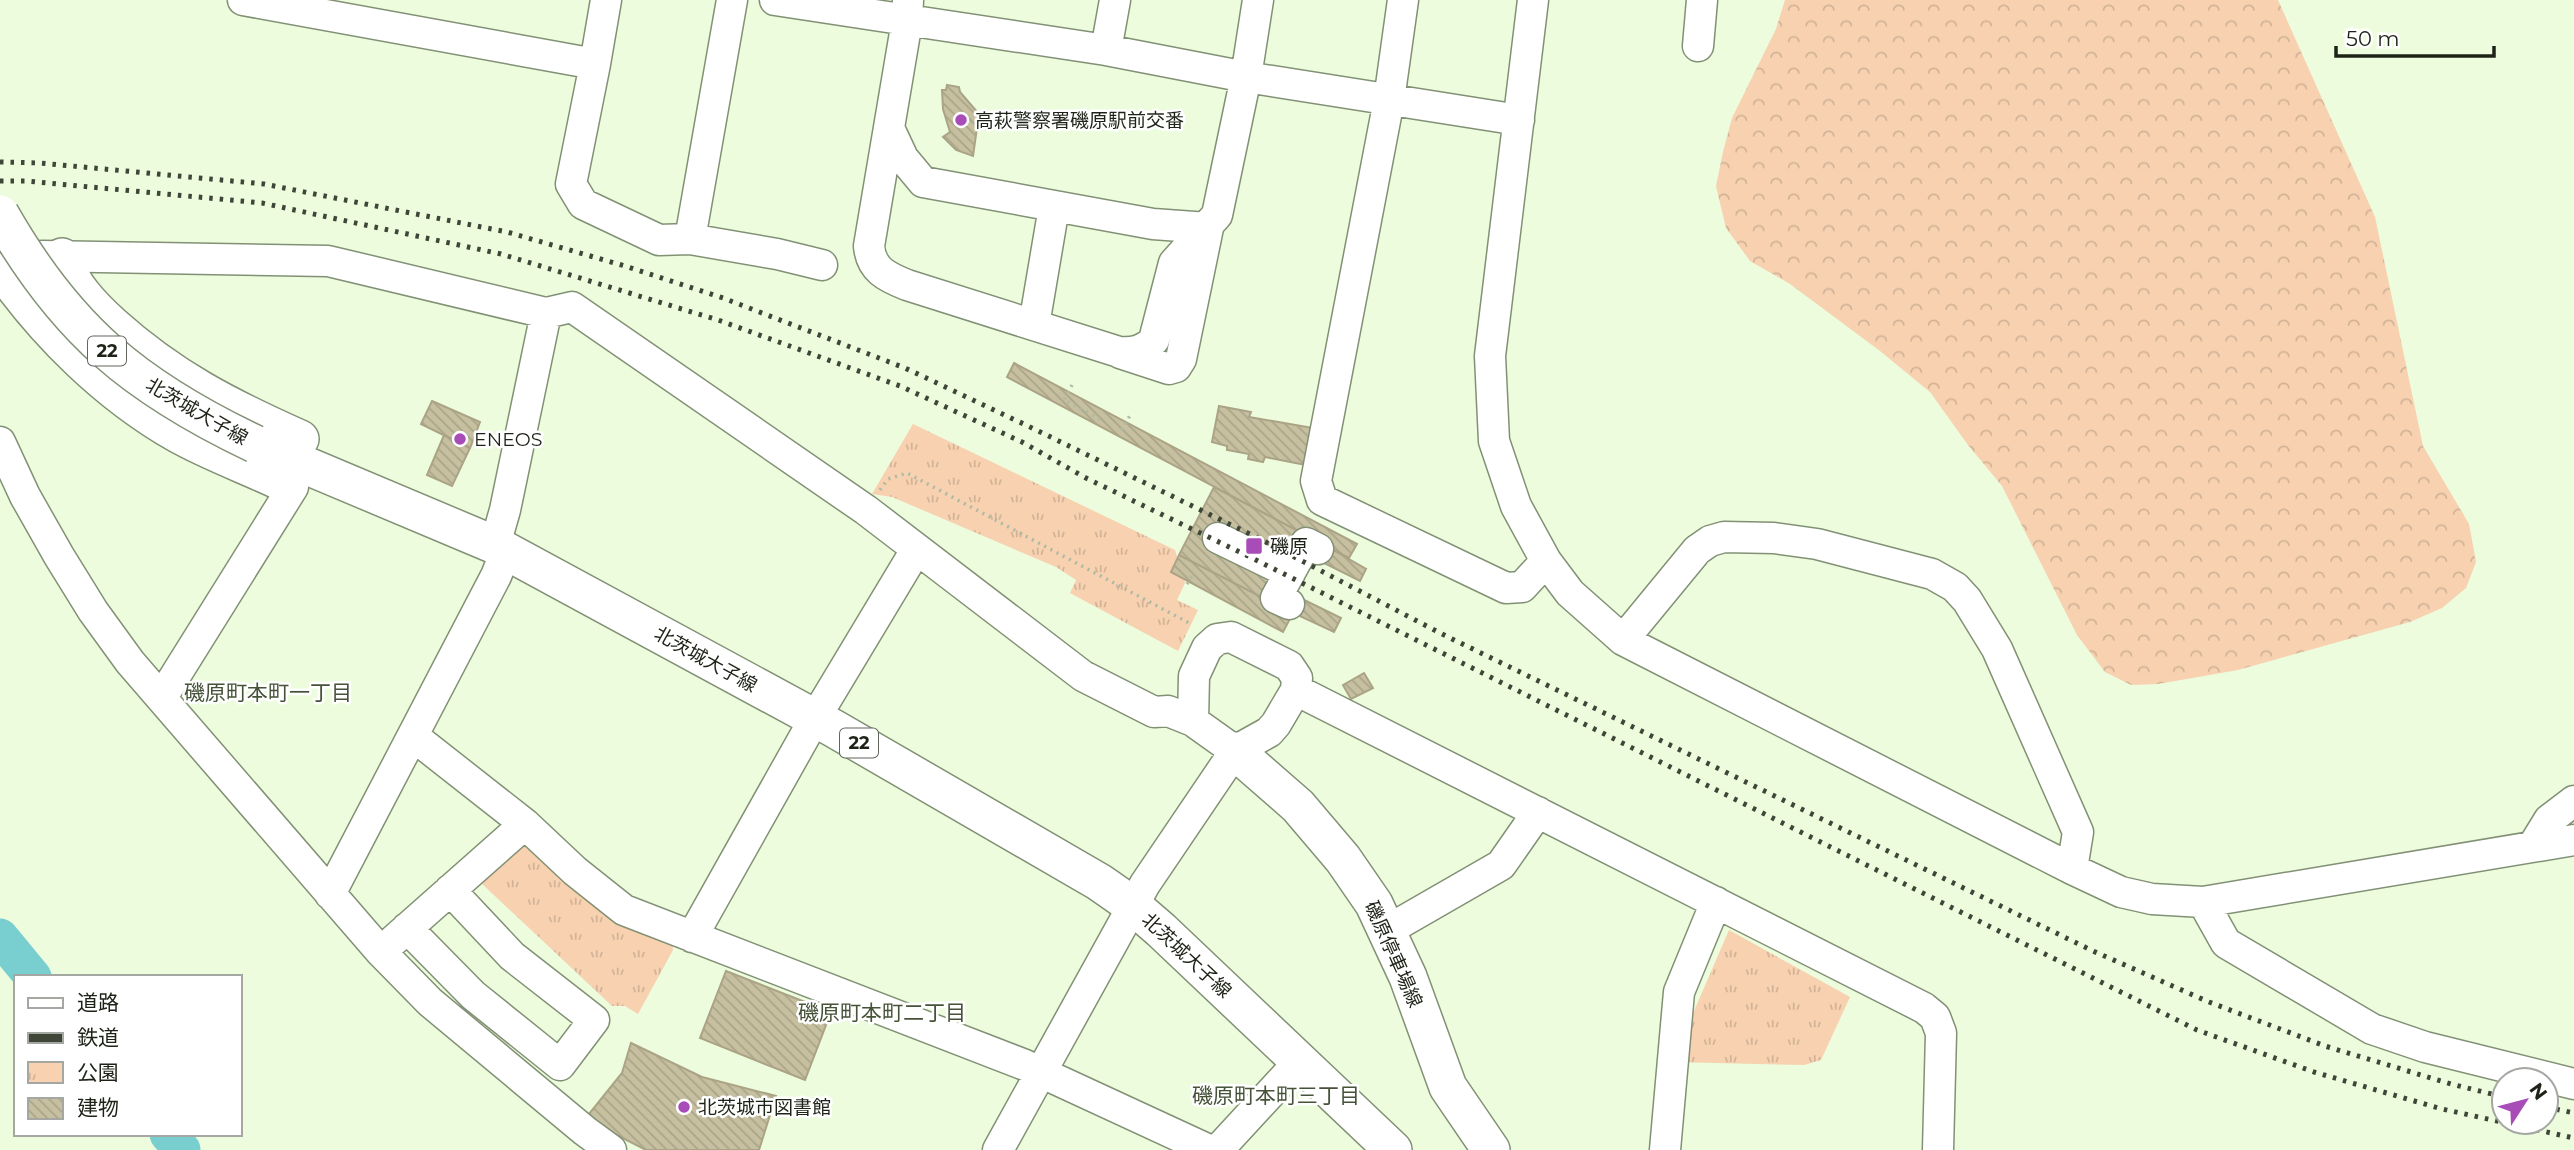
<svg xmlns="http://www.w3.org/2000/svg" width="2574" height="1150" viewBox="0 0 2574 1150" font-family="Montserrat,'Noto Sans JP',sans-serif">
	<defs>
		<pattern id="forest-crowns" width="20" height="18" patternUnits="userSpaceOnUse" patternTransform="scale(1.75)"><rect width="20" height="18" fill="#f7d1b0"/><path d="M2 6a3 3 0 1 1 6 0M12 15a3 3 0 1 1 6 0" fill="none" stroke="#d3b397"/></pattern>
		<pattern id="park-tufts" width="24" height="20" patternUnits="userSpaceOnUse" patternTransform="scale(1.75)"><rect width="24" height="20" fill="#f7d1b0"/><path d="M3 7l-1-3M5 7V3M7 7l1-3M15 17l-1-3M17 17v-4M19 17l1-3" fill="none" stroke="#d3b397"/></pattern>
		<pattern id="building-back-hatch" width="6" height="6" patternUnits="userSpaceOnUse" patternTransform="scale(1.75)"><rect width="6" height="6" fill="#c7c0a0"/><path d="M-1 5l2 2M0 0l6 6M5-1l2 2" fill="none" stroke="#aaa589"/></pattern>
	</defs>
	<rect width="100%" height="100%" fill="#ecfcdd"/>
	<path fill="url(#forest-crowns)" d="M1785,0H2278L2375,217L2423,446L2469,524L2476,562L2466,588L2442,608L2410,622L2238,670L2158,684L2131,685L2105,672L2077,635L2002,486L1968,445L1930,392L1880,351L1790,284L1750,261L1726,228L1716,186L1723,152L1732,118L1776,29Z"/>
	<path fill="url(#park-tufts)" d="M913,424L1175,550L1185,583L1177,600L1198,610L1178,651L1070,593L1076,580L1056,567L892,497L872,494Z
		M525,841L672,941L673,950L638,1014L625,1006H612L479,881Z
		M1729,930L1850,997L1821,1060L1804,1065L1672,1062Z"/>
	<g fill="none" stroke-linecap="round" stroke-linejoin="round">
		<path stroke="#79ced0" stroke-width="37" d="M0,937L33,977
			M168,1134L182,1150"/>
	</g>
	<path fill="url(#building-back-hatch)" stroke="#aba385" stroke-width="2" d="M947,85L959,87L960,92L979,114L973,156L956,150L943,137L950,132L943,109L942,90H946Z
		M1014,363L1357,544L1349,558L1007,377Z
		M432,401L480,422L470,448L421,424Z
		M1219,406L1251,412L1249,417L1313,428L1306,465L1265,457L1263,462L1248,459L1249,454L1227,450V446L1212,442Z
		M444,435L470,448L452,486L427,475Z
		M1214,487L1321,543L1287,610L1179,555Z
		M1321,543L1366,569L1360,581L1314,558Z
		M1179,555L1293,613L1283,632L1171,572Z
		M1294,595L1341,618L1334,632L1287,610Z
		M1364,673L1373,688L1351,699L1343,685Z
		M726,971L831,1012L805,1080L700,1038Z
		M631,1043L702,1077L776,1096L759,1150H646L585,1119L622,1073Z"/>
	<g fill="none" stroke-linecap="round" stroke-linejoin="round">
		<defs>
			<path id="minor" d="M243,0L595,64L606,0
				M775,0L1106,50L1246,77L1519,120
				M908,0L907,21L869,246C871,270 887,277 907,285L1119,352C1134,353 1143,351 1154,340L1174,263L1217,215L1246,77L1258,0
				M1403,0L1389,100L1316,481L1322,500L1506,588L1522,587L1546,561
				M1533,0L1490,356L1494,441L1516,506L1546,561L1570,593L1623,640L2072,869L2121,892L2152,899L2203,902L2574,840
				M1698,46L1702,0
				M1106,50L1115,0
				M595,64L571,184L583,204L659,240L690,239L777,254L822,265
				M889,128L903,158L923,182L1153,224L1208,228
				M690,239L732,0
				M42,256L328,261L546,313L572,307L866,510L1083,676L1154,712L1168,711L1193,721L1235,751
				M1034,325L1054,207
				M1120,353L1169,369L1176,367L1181,359L1208,228
				M0,442L25,496L59,556L93,611L130,662L380,951L430,1002L585,1131L611,1150
				M1218,538L1290,573
				M495,545L505,510L546,313
				M1289,604L1276,598L1306,543L1318,549
				M1623,640L1697,550L1710,541L1724,537L1774,538L1817,544L1932,574L1955,587L1967,600L1997,649L2078,832L2072,869
				M1296,690L1924,1008L1935,1017L1941,1033L1938,1150
				M162,697L293,487
				M413,736L525,824L575,871L624,910L1025,1065L1209,1150
				M2533,846L2549,820L2574,801
				M330,894L496,576L506,551
				M2203,902L2226,943L2372,1029L2425,1047L2574,1084
				M407,928L473,995L560,1065L594,1020L512,956L450,890
				M1388,930L1501,865L1538,812
				M692,937L815,718L916,550
				M394,940L525,824
				M998,1150L1145,884L1235,751L1269,732L1276,724L1296,690L1297,678L1289,666L1231,637L1217,639L1207,648L1194,676L1193,721
				M1218,1150L1300,1061
				M1665,1150L1679,992L1716,902"/>
			<path id="major" d="M62,257C71,285 90,305 112,325C171,378 228,407 300,439
				M0,267C46,333 108,394 178,434C210,452 246,465 280,481
				M255,444L495,545L833,728L1099,882L1132,905L1161,930L1393,1150
				M1235,751L1298,806L1343,859L1374,904L1408,977L1448,1087L1491,1150"/>
		</defs>
		<use href="#minor" stroke="#829175" stroke-width="33"/>
		<use href="#major" stroke="#829175" stroke-width="40"/>
		<path stroke="#adbaa1" stroke-width="3.5" stroke-dasharray="2 5" stroke-linecap="butt" d="M1072,385L1064,400L1100,419
			M1121,430L1131,414
			M880,490L888,479L907,473L1191,624
			M1187,584L1193,574"/>
		<use href="#minor" stroke="#fff" stroke-width="30"/>
		<use href="#major" stroke="#fff" stroke-width="37"/>
		<path stroke="#3f4638" stroke-width="5" stroke-dasharray="3.5 7" stroke-linecap="butt" d="M0,162L40,163L264,184L507,232L625,266L723,298L905,368L1028,426L1258,538L1442,634L2093,951L2209,1002L2325,1046L2451,1084L2504,1097
			M0,181H26L262,203L501,254L718,320L900,386L1022,442L1086,478L1248,556L2197,1030L2314,1072L2442,1109L2574,1138
			M2546,1107L2574,1113"/>
		<defs>
			<path id="major-bridge" d="M0,214C66,330 135,387 255,444"/>
		</defs>
		<use href="#major-bridge" stroke="#829175" stroke-width="40" stroke-linecap="butt"/>
		<use href="#major-bridge" stroke="#fff" stroke-width="37"/>
	</g>
	<g fill="#a84cb7" stroke="#fff" stroke-width="2.5">
		<circle cx="961" cy="120" r="7"/>
		<circle cx="460" cy="439" r="7"/>
		<rect x="1245" y="537" width="18" height="18" rx="3.5"/>
		<circle cx="684" cy="1107" r="7"/>
	</g>
	<g text-anchor="middle" stroke-width="5" stroke-linejoin="round" paint-order="stroke">
		<g fill="#fff" stroke="#62655d" stroke-width="2">
			<rect x="88" y="336.5" width="38" height="29" rx="5"/>
			<rect x="840" y="728.5" width="38" height="29" rx="5"/>
		</g>
		<g font-size="18" font-weight="bold" fill="#1e2318">
			<text x="107" y="357">22</text>
			<text x="859" y="749">22</text>
		</g>
		<g font-size="19" fill="#1e2318" stroke="#fff" text-anchor="start">
			<text x="975" y="127">高萩警察署磯原駅前交番</text>
			<text x="474" y="446">ENEOS</text>
			<text x="1270" y="553">磯原</text>
			<text x="698" y="1114">北茨城市図書館</text>
		</g>
		<g font-size="19" fill="#1e2318" stroke="#fff">
			<text transform="translate(197 411) rotate(30)" y="7">北茨城大子線</text>
			<text transform="translate(706 659) rotate(29)" y="7">北茨城大子線</text>
			<text transform="translate(1394 954) rotate(66)" y="7">磯原停車場線</text>
			<text transform="translate(1187 955) rotate(43)" y="7">北茨城大子線</text>
		</g>
		<g font-size="21" fill="#465339" stroke="#fff">
			<text x="268" y="700">磯原町本町一丁目</text>
			<text x="882" y="1020">磯原町本町二丁目</text>
			<text x="1276" y="1103">磯原町本町三丁目</text>
		</g>
	</g>
	<rect x="14" y="975" width="228" height="161" fill="#ffffff" stroke="#a5a7a3" stroke-width="2"/>
	<rect x="28" y="998" width="35" height="10" fill="#ffffff" stroke="#a5a7a3" stroke-width="2"/>
	<text x="77" y="1010" font-size="21" fill="#1e2318">道路</text>
	<rect x="28" y="1033" width="35" height="10" fill="#3f4638" stroke="#a5a7a3" stroke-width="2"/>
	<text x="77" y="1045" font-size="21" fill="#1e2318">鉄道</text>
	<rect x="28" y="1062" width="35" height="21" fill="url(#park-tufts)" stroke="#a5a7a3" stroke-width="2"/>
	<text x="77" y="1080" font-size="21" fill="#1e2318">公園</text>
	<rect x="28" y="1098" width="35" height="21" fill="url(#building-back-hatch)" stroke="#a5a7a3" stroke-width="2"/>
	<text x="77" y="1115" font-size="21" fill="#1e2318">建物</text>
	<g transform="translate(2525 1101) rotate(54)"><circle r="33" fill="#ffffff" stroke="#a5a7a3" stroke-width="2"/>
	<path d="M0-5L12 26L0 18L-12 26Z" fill="#a84cb7"/>
	<text y="-10" font-size="19" font-weight="bold" text-anchor="middle" fill="#1e2318">N</text>
	</g>
	<path d="M2336 46v10h158v-10" fill="none" stroke="#1e2318" stroke-width="3.5"/>
	<text x="2346" y="46" font-size="21" fill="#1e2318" stroke="#ffffff" stroke-width="5" paint-order="stroke">50 m</text>
</svg>
